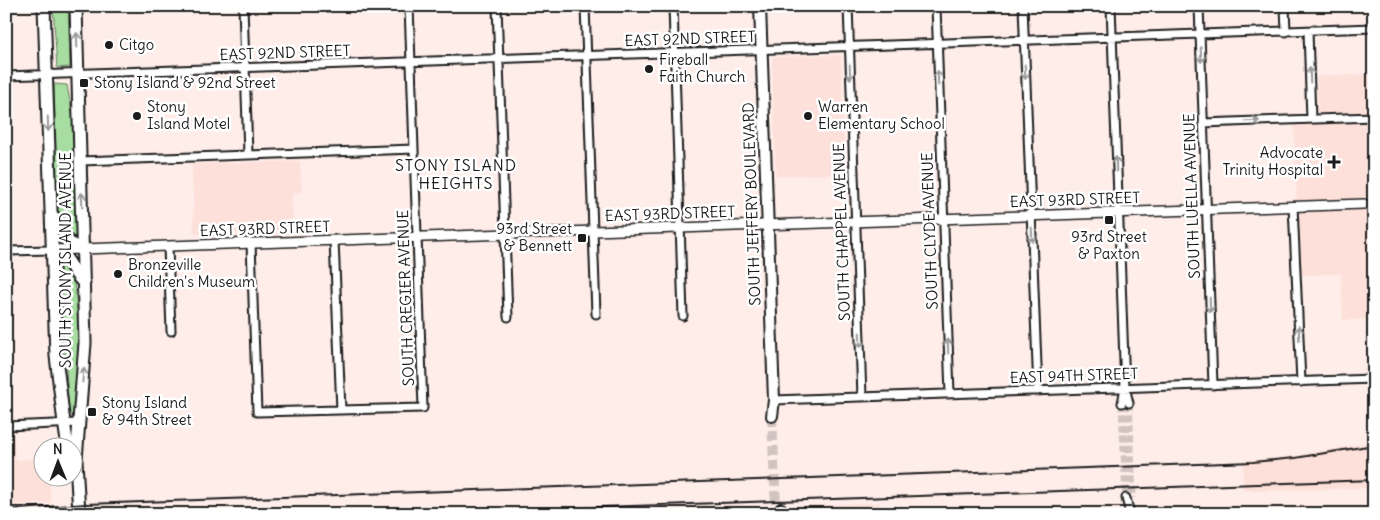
<svg xmlns="http://www.w3.org/2000/svg" width="1380" height="520" viewBox="0 0 1380 520" font-family="Delius,sans-serif">
	<rect width="100%" height="100%" fill="#feede9"/>
	<filter id="ink" filterUnits="userSpaceOnUse"><feTurbulence type="fractalNoise" baseFrequency=".02" numOctaves="2"/><feDisplacementMap in="SourceGraphic" scale="10" xChannelSelector="R" yChannelSelector="G"/><feConvolveMatrix kernelMatrix="1 2 1 2 8 2 1 2 1" color-interpolation-filters="sRGB"/></filter>
	<g filter="url(#ink)">
		<path fill="#fee0da" d="M841,55L845,174L776,176L772,57Z
			M1374,74V319L1343,320L1341,274L1299,275L1294,123L1318,122L1317,76Z
			M300,161L302,192L292,193L293,232L194,234L192,164Z
			M6,435H14L15,460L42,459V478H50L51,503L6,506Z
			M1374,442V488L1243,491V461L1282,458Z
			M879,503L880,514H629V512Z"/>
		<path fill="#a7dda0" stroke="#627c5e" d="M53,6H68L70,67L57,68Z
			M54,84L67,85L73,118L76,241H71L58,215Z
			M59,263H65L74,283L79,323L75,414L69,415Z"/>
		<g fill="none" stroke-linecap="round" stroke-linejoin="round">
			<path stroke="#d1c3c0" stroke-width="7" stroke-dasharray="7 3.5" stroke-linecap="butt" d="M1122,403L1126,498
				M1129,403L1133,498"/>
			<path stroke="#d1c3c0" stroke-width="10" stroke-dasharray="10 5" stroke-linecap="butt" d="M772,416L776,509"/>
			<defs>
				<path id="minor" d="M243,6L248,154
					M497,6L508,317
					M585,6L596,314
					M673,6L683,316
					M848,6L862,397
					M936,6L950,394
					M1023,6L1038,391
					M1111,6L1125,388L1122,403
					M1199,6L1213,385
					M1285,6L1286,32
					M1373,6L1374,28
					M1308,31L1311,119
					M6,76L1374,28
					M1203,123L1374,117
					M81,161L414,149
					M1293,206L1301,382
					M334,240L341,410
					M251,243L257,412L423,408L409,6
					M168,246L171,331
					M6,251L53,250
					M1126,391L1129,403
					M774,400L1374,379
					M6,426L79,423
					M1126,498L1130,514"/>
				<path id="tertiary" d="M53,250L1364,204"/>
				<path id="secondary" d="M760,6L774,400L772,416
					M780,514L781,509"/>
				<path id="trunk" d="M44,6L56,356L63,415L68,448
					M76,6L85,343L76,460L79,514
					M53,216C67,227 58,243 84,249
					M53,250C72,256 70,272 84,283"/>
			</defs>
			<use href="#minor" stroke="#1c1c1c" stroke-width="11"/>
			<use href="#tertiary" stroke="#1c1c1c" stroke-width="12"/>
			<use href="#secondary" stroke="#1c1c1c" stroke-width="14"/>
			<use href="#trunk" stroke="#1c1c1c" stroke-width="15"/>
			<use href="#minor" stroke="#fff" stroke-width="7"/>
			<use href="#tertiary" stroke="#fff" stroke-width="9"/>
			<use href="#secondary" stroke="#fff" stroke-width="10"/>
			<use href="#trunk" stroke="#fff" stroke-width="11"/>
			<path stroke="#1c1c1c" stroke-width="2" d="M6,510L86,504L1253,462L1295,458L1374,445
				M405,514L1374,480"/>
		</g>
		<defs><path id="oneway-shaft" d="M-6 0H5M1.5-3L5.5 0L1.5 3" fill="none" stroke-width="1.6" stroke-linecap="round" stroke-linejoin="round" transform="scale(1.25)"/></defs>
		<g stroke="#999">
			<use href="#oneway-shaft" transform="translate(77 40) rotate(-92)"/>
			<use href="#oneway-shaft" transform="translate(1201 55) rotate(88)"/>
			<use href="#oneway-shaft" transform="translate(850 72) rotate(88)"/>
			<use href="#oneway-shaft" transform="translate(1025 72) rotate(88)"/>
			<use href="#oneway-shaft" transform="translate(1310 75) rotate(-92)"/>
			<use href="#oneway-shaft" transform="translate(938 78) rotate(-92)"/>
			<use href="#oneway-shaft" transform="translate(1252 121) rotate(-2)"/>
			<use href="#oneway-shaft" transform="translate(48 124) rotate(88)"/>
			<use href="#oneway-shaft" transform="translate(1116 164) rotate(-92)"/>
			<use href="#oneway-shaft" transform="translate(82 200) rotate(-92)"/>
			<use href="#oneway-shaft" transform="translate(1032 235) rotate(88)"/>
			<use href="#oneway-shaft" transform="translate(1210 305) rotate(88)"/>
			<use href="#oneway-shaft" transform="translate(1299 333) rotate(-92)"/>
			<use href="#oneway-shaft" transform="translate(860 340) rotate(88)"/>
			<use href="#oneway-shaft" transform="translate(948 346) rotate(-92)"/>
			<use href="#oneway-shaft" transform="translate(83 375) rotate(-85)"/>
		</g>
	</g>
	<g fill="#1c1c1c" stroke="#fff" stroke-width="2">
		<circle cx="109" cy="45" r="5"/>
		<circle cx="649" cy="69" r="5"/>
		<rect x="79" y="78" width="10" height="10" rx="2.5"/>
		<circle cx="137" cy="116" r="5"/>
		<circle cx="808" cy="116" r="5"/>
		<path d="M1331.5 154.5h5v5h5v5h-5v5h-5v-5h-5v-5h5z"/>
		<rect x="1104" y="215" width="10" height="10" rx="2.5"/>
		<rect x="577" y="233" width="10" height="10" rx="2.5"/>
		<circle cx="118" cy="274" r="5"/>
		<rect x="87" y="407" width="10" height="10" rx="2.5"/>
	</g>
	<g text-anchor="middle" stroke-width="5" stroke-linejoin="round" paint-order="stroke">
		<g font-size="15" fill="#1c1c1c" stroke="#fff">
			<text transform="translate(690 39) rotate(-2)" y="5">EAST 92ND STREET</text>
			<text transform="translate(285 53) rotate(-2)" y="5">EAST 92ND STREET</text>
			<text transform="translate(1192 196) rotate(-92)" y="5">SOUTH LUELLA AVENUE</text>
			<text transform="translate(1075 200) rotate(-2)" y="5">EAST 93RD STREET</text>
			<text transform="translate(752 204) rotate(-92)" y="5">SOUTH JEFFERY BOULEVARD</text>
			<text transform="translate(670 214) rotate(-2)" y="5">EAST 93RD STREET</text>
			<text transform="translate(265 229) rotate(-2)" y="5">EAST 93RD STREET</text>
			<text transform="translate(930 231) rotate(-92)" y="5">SOUTH CLYDE AVENUE</text>
			<text transform="translate(842 232) rotate(-92)" y="5">SOUTH CHAPPEL AVENUE</text>
			<text transform="translate(66 260) rotate(-90)" y="5">SOUTH STONY ISLAND AVENUE</text>
			<text transform="translate(406 298) rotate(-92)" y="5">SOUTH CREGIER AVENUE</text>
			<text transform="translate(1074 376) rotate(-2)" y="5">EAST 94TH STREET</text>
		</g>
		<g font-size="15" fill="#1c1c1c" stroke="#fff" text-anchor="start">
			<text x="119" y="50">Citgo</text>
			<text x="659" y="65">Fireball<tspan x="659" dy="17">Faith Church</tspan></text>
			<text x="94" y="88">Stony Island &amp; 92nd Street</text>
			<text x="147" y="112">Stony<tspan x="147" dy="17">Island Motel</tspan></text>
			<text x="818" y="112">Warren<tspan x="818" dy="17">Elementary School</tspan></text>
			<text x="1323" y="158" text-anchor="end">Advocate<tspan x="1323" dy="17">Trinity Hospital</tspan></text>
			<text x="572" y="234" text-anchor="end">93rd Street<tspan x="572" dy="17">&amp; Bennett</tspan></text>
			<text x="1109" y="242" text-anchor="middle">93rd Street<tspan x="1109" dy="17">&amp; Paxton</tspan></text>
			<text x="128" y="270">Bronzeville<tspan x="128" dy="17">Children's Museum</tspan></text>
			<text x="102" y="408">Stony Island<tspan x="102" dy="17">&amp; 94th Street</tspan></text>
		</g>
		<g font-size="16" letter-spacing="1" fill="#1c1c1c" stroke="#fff">
			<text x="456" y="171">STONY ISLAND<tspan x="456" dy="18">HEIGHTS</tspan></text>
		</g>
	</g>
	<rect width="1380" height="520" fill="none" stroke="#fff" stroke-width="25"/>
	<rect x="12" y="12" width="1355" height="495" fill="none" stroke="#1c1c1c" stroke-width="2" filter="url(#ink)"/>
	<g transform="translate(58 462) rotate(359)"><circle r="24" fill="#ffffff" stroke="#a4a4a4"/>
	<path d="M0-4L9 19L0 12L-9 19Z" fill="#1c1c1c"/>
	<text y="-8" font-size="14" font-weight="bold" text-anchor="middle" fill="#1c1c1c">N</text>
	</g>
</svg>
